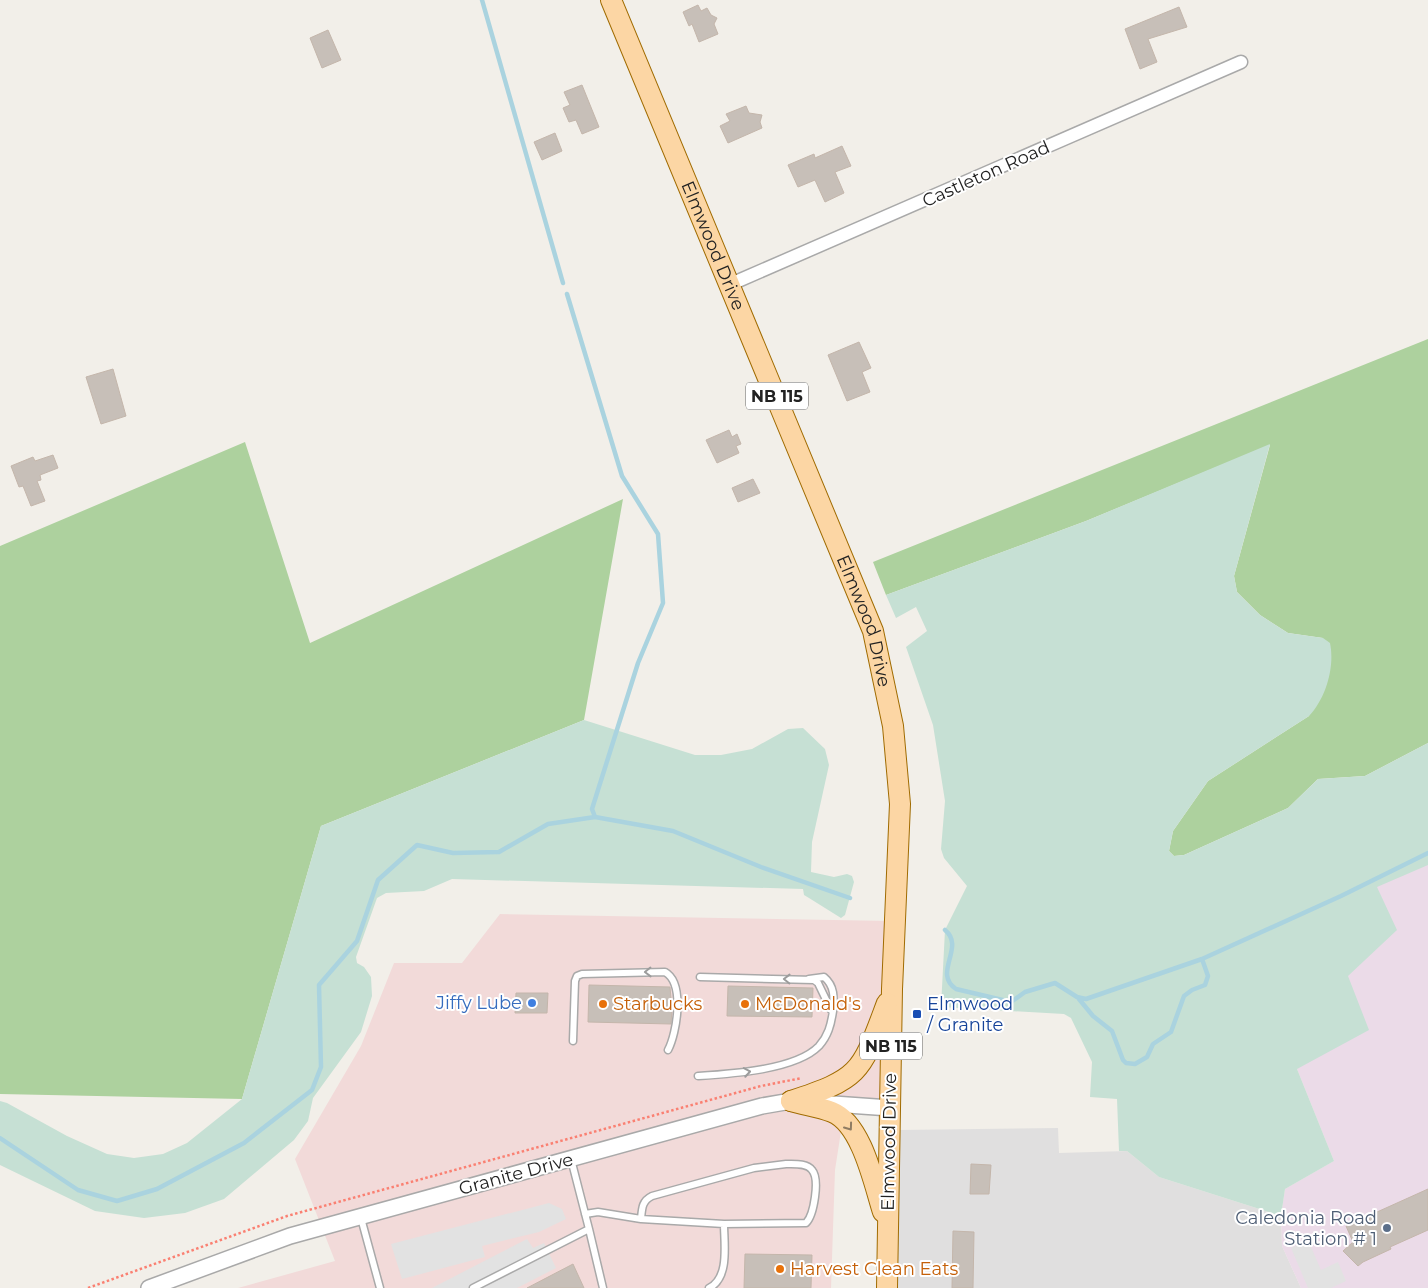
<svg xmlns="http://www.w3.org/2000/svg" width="1428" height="1288" viewBox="0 0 1428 1288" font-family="Montserrat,sans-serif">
	<rect width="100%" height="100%" fill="#f2efe9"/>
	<path fill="#e0dfdf" d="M1058,1128L1059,1153L1127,1151L1159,1177L1281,1216L1282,1246L1301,1288H896L899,1130Z"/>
	<path fill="#f2dad9" d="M500,914L891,921L884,1113L844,1112L835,1170L831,1288H238L335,1261L295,1159L361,1046L394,963H462Z"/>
	<path fill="#ebdbe8" d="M1428,841V1288H1301L1282,1246L1281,1216L1285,1189L1334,1161L1297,1069L1318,899Z"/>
	<path fill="#add19e" d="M1428,339V743L1365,776L1318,779L1288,808L1184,855L1174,856L1169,851L1173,831L1208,781L1309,716L1323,638L1288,633L1260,615L1237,592L1234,576L1270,445L1086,521L886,595L873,562Z
		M245,442L310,643L623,499L584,720L321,826L242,1099L0,1094V546Z"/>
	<path fill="#c6e0d4" d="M1270,444L1234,576L1237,592L1260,615L1288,633L1323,638L1330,643C1335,667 1326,698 1309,716L1208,781L1173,831L1169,851L1174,856L1184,855L1288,808L1318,779L1365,776L1428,743V865L1377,887L1397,930L1348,976L1369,1030L1297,1069L1334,1161L1285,1189L1281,1216L1159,1177L1127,1151H1119L1117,1099L1090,1097L1092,1062L1071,1018L1064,1014L941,1007L945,930L967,886L944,858L941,849L945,801L933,725L906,647L927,631L916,607L896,618L886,595L1086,521Z
		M584,720L695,755H721L752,749L788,729L803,728L825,749L829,765L812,842L811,872L834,877L847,874L852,876L854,882L845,915L841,918L809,898L804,895L803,889L452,879L424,891L386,893L377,898L356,957L357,963L364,967L371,977L372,996L361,1032L313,1098L308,1121L294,1140L224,1199L185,1213L144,1218L95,1211L0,1165V1101L7,1103L67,1136L107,1154L134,1158L163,1154L187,1143L242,1099L321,826Z"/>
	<path fill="#e2e2e2" d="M549,1203L562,1209L566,1219L539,1232L482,1246L485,1257L402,1279L391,1244Z
		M527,1239L533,1248L544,1243L556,1268L517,1288H432Z
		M1308,1240L1321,1270L1338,1262L1346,1281L1331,1288H1308L1291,1248Z"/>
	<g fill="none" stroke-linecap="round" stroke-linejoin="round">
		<path stroke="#aad3df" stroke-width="4.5" d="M482,0L563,283
			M567,294L622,476L658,534L663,603L638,663L592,809L595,817
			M945,930C966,947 932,973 956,989L1011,1002L1025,992L1055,983L1077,997L1086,999L1202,959L1341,896L1428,853
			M1079,999L1093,1016L1112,1031L1123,1060L1126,1063L1135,1064L1147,1057L1153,1044L1171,1032L1184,996L1192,990L1205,985L1208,976L1202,959
			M0,1138L78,1190L117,1201L157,1189L244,1143L312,1090L321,1067L319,985L357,941L378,880L417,845L453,853L499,852L548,824L595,817L673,831L761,867L850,898"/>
	</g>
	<path fill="#c7bfb8" stroke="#c4b6ab" d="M698,5L701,11L707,8L711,15L717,18L714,24L718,34L699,42L692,24L689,26L683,12Z
		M1179,7L1187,27L1148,39L1157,62L1140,69L1125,29Z
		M328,30L341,60L322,68L310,38Z
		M582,85L599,127L582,134L576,120L569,122L563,108L570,105L564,92Z
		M746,106L749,113L762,115L760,122L762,128L728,143L720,126L730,121L726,114Z
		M555,133L562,151L542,160L534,142Z
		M842,146L851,166L835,172L844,193L825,202L815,180L798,187L788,165L814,154L815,158Z
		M859,342L871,368L862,372L870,392L847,401L828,355Z
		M113,369L126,416L101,424L86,377Z
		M729,430L732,437L737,434L741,444L736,446L739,453L717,463L706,440Z
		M53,455L58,468L40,475L41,480L37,481L45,501L31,506L23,486L19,487L11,466L33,457L35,461Z
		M753,479L760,493L738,502L732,488Z
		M589,985L670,987L672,1009L671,1024L588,1022Z
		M728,986L813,988L812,1017L727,1016Z
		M516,993H548L547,1013H515Z
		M971,1164L991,1165L989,1194H970Z
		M1428,1189V1230L1390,1247L1391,1249L1363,1262L1358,1266L1343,1251L1353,1242L1346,1226Z
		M953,1231L974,1232L973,1288H952Z
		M745,1254L812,1255L811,1288H744Z
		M573,1264L584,1288H527Z"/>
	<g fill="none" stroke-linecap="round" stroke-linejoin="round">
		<defs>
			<path id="service" d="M700,977L814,980L818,983L831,1010
				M573,1041L575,981L577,976L582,974L665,972C685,983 677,1033 668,1050
				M698,1076C730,1074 796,1070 819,1046C828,1036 831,1025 833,1011C834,998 835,986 824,977L809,979
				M786,1164C795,1164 807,1163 812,1170C820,1179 814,1215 806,1223L724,1224L641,1219C642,1208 642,1201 652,1196L754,1168Z
				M585,1214L598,1212L641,1219
				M361,1218L380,1288
				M589,1229L603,1288
				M473,1288L589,1229L571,1159
				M709,1288C730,1278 724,1243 724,1224"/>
			<path id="minor" d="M731,284L1241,62"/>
			<path id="tertiary" d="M149,1288L290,1236L762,1106L791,1101L890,1108"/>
			<g id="primary">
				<path id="s1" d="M611,0L873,631L893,726L900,804L892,989L887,1288"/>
				<path d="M791,1101C804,1105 819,1107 832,1112C862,1124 874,1184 883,1212"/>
				<path d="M791,1101C862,1078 861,1072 887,1003"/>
			</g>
		</defs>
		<use href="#service" stroke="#a9a9a9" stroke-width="9"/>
		<use href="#minor" stroke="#a9a9a9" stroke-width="15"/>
		<use href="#tertiary" stroke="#a9a9a9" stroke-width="18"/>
		<use href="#primary" stroke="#a06b00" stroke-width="22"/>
		<path stroke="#fa8072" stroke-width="2.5" stroke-dasharray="2.5 2.5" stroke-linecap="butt" d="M88,1288L287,1216L761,1086L802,1078"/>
		<use href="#service" stroke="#fff" stroke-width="6"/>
		<use href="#minor" stroke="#fff" stroke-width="12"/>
		<use href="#tertiary" stroke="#fff" stroke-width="15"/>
		<use href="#primary" stroke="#fcd6a4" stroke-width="20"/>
	</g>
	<defs><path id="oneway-chevron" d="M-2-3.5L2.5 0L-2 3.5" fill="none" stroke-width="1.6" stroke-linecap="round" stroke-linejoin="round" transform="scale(1.25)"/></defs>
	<g stroke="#9c9c9c">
		<use href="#oneway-chevron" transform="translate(648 972) rotate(179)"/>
		<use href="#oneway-chevron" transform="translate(787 979) rotate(-179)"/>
		<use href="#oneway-chevron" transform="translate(747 1072) rotate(-10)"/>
	</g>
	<use stroke="#8f7c63" href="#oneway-chevron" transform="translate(849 1127) rotate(54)"/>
	<circle fill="#3f7fe0" stroke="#fff" stroke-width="2" cx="532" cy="1003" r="5"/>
	<g fill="#e8710a" stroke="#fff" stroke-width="2">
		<circle cx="603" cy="1004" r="5"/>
		<circle cx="745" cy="1004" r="5"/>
		<circle cx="780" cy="1269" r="5"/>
	</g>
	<rect fill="#1a4fb4" stroke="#fff" stroke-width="2" x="912" y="1009" width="10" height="10" rx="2.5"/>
	<circle fill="#5c6f8a" stroke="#fff" stroke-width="2" cx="1387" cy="1228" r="5"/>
	<g text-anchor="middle" stroke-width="4" stroke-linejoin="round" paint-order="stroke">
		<g fill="#fff" stroke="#646464" stroke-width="1">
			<rect x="746" y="382.5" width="62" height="27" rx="4"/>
			<rect x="860" y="1032.5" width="62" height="27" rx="4"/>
		</g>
		<g font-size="16" font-weight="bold" fill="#222">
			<text x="777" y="402">NB 115</text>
			<text x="891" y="1052">NB 115</text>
		</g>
		<g font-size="18" fill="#222" stroke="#fff">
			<text transform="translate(986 174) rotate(-24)" y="6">Castleton Road</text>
			<text dy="6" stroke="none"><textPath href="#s1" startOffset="266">Elmwood Drive</textPath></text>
			<text dy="6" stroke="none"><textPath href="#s1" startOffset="671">Elmwood Drive</textPath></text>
			<text transform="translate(889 1142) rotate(-89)" y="6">Elmwood Drive</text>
			<text transform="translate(516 1174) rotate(-15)" y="6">Granite Drive</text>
		</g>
		<g font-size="18" fill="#366cbe" stroke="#fff" text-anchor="end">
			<text x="522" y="1009">Jiffy Lube</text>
		</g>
		<g font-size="18" fill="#c56008" stroke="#fff" text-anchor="start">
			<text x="613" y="1010">Starbucks</text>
			<text x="755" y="1010">McDonald's</text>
			<text x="790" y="1275">Harvest Clean Eats</text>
		</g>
		<g font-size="18" fill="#164399" stroke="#fff" text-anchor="start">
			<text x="927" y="1010">Elmwood<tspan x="927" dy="21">/ Granite</tspan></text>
		</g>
		<g font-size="18" fill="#4e5e75" stroke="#fff" text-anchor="end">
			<text x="1377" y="1224">Caledonia Road<tspan x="1377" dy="21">Station # 1</tspan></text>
		</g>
	</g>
</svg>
